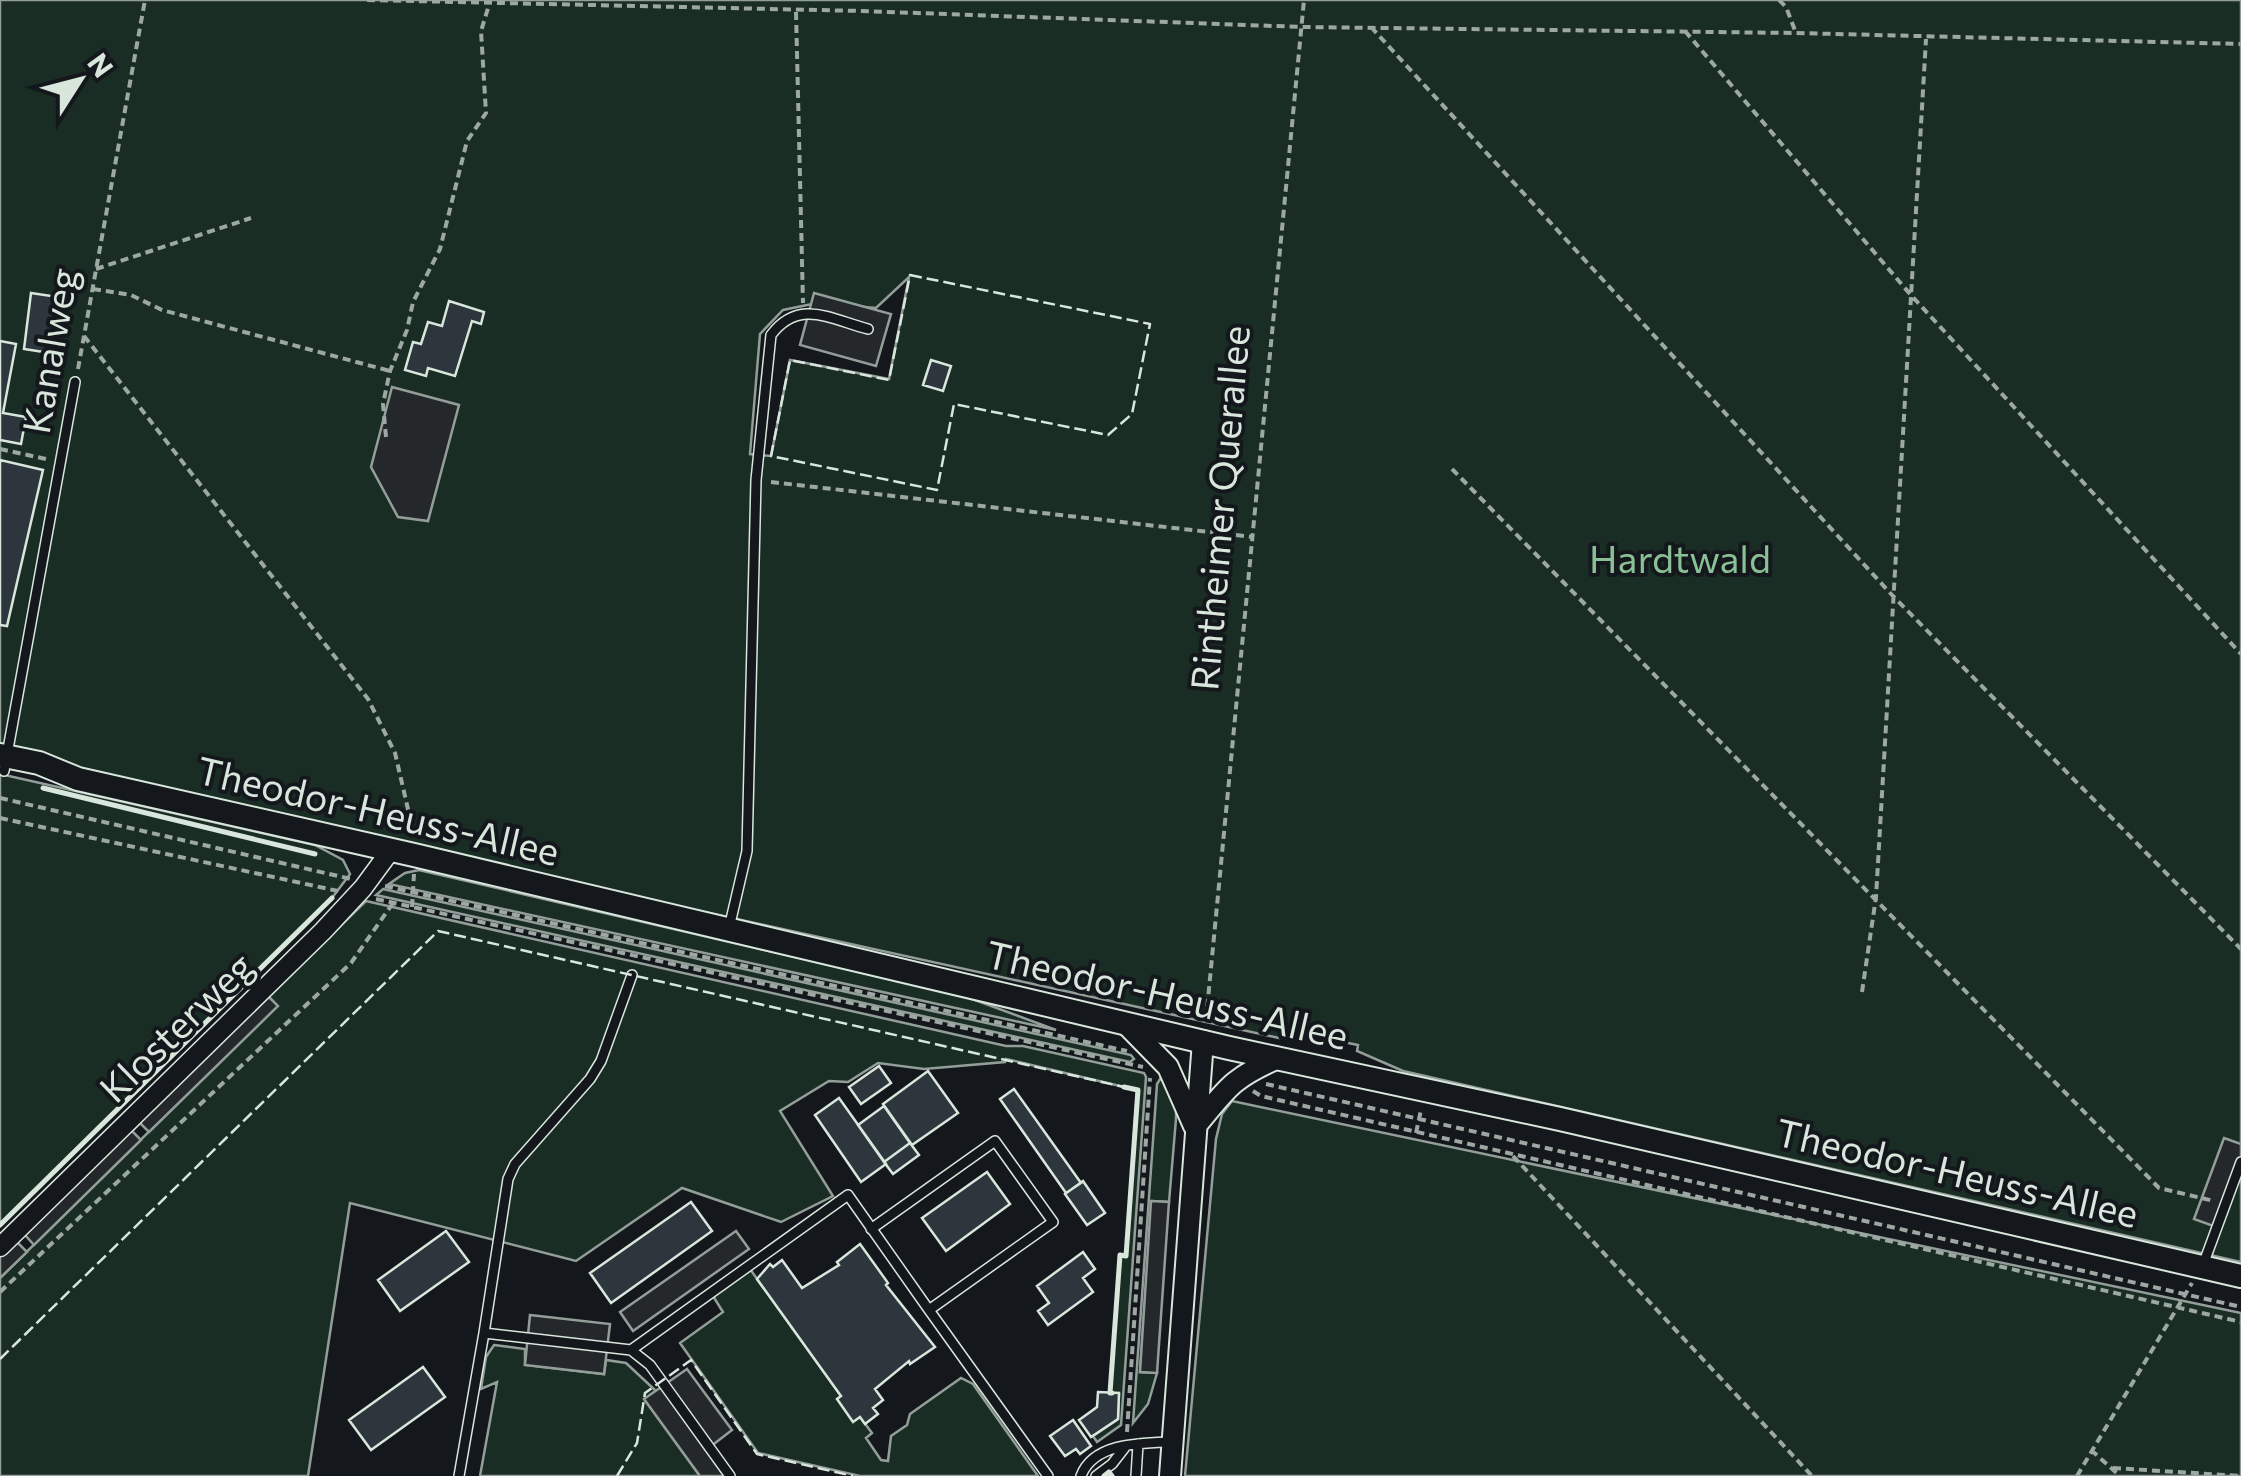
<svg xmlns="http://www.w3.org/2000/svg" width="2241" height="1476" viewBox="0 0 2241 1476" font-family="Commissioner,sans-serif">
	<rect width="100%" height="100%" fill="#14181c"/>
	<path fill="#1a2d24" stroke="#939e99" stroke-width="2.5" fill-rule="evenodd" d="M0,0H2241V1262L1403,1071L1357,1051L1358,1045L1309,1035L1279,1038L445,855L0,752ZM909,277L889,379L790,360L771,456L750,454L760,334L783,310L817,303L876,308Z
		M0,774L315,845L343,860L350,874L332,898L0,1225Z
		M419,870L967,997L1056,1030L389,884L405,873Z
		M383,889L1131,1055L1134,1059L1130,1062L376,895Z
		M366,901L1006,1046H1023L1144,1073L1146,1077L1121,1425L1097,1442L1093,1436L1118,1419L1119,1394L1110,1393L1120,1255H1126L1137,1090L1006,1059L1005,1062L924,1069L878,1063L848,1082L829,1081L780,1111L833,1196L781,1222L682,1188L576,1261L350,1203L308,1476H0V1278L277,1006L268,996Z
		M1162,1076L1176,1108V1119L1169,1202L1152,1201L1140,1372L1157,1373L1148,1404L1133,1423L1157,1084Z
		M1232,1101L2241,1313V1476H1185L1216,1139L1222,1114Z
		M750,1269L841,1396L838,1399L853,1421L860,1417L872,1433L866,1438L881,1460L888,1461L891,1436L907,1425L910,1414L961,1378L973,1384L1038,1476H860L758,1453L680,1343L723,1312L713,1296Z
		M494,1345L525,1349V1365L604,1374L606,1360L626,1363L656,1391L645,1400L700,1476H480L497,1382L481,1389L486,1357Z"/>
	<path fill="#24282b" stroke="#939e99" stroke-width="2.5" d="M814,293L891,314L876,366L800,345Z
		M392,387L459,405L428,521L398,517L371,467Z
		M262,990L278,1006L149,1132L140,1123L132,1131L141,1140L34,1245L25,1235L17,1242L27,1252L0,1278V1247Z
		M2224,1138L2241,1144V1160L2216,1227L2194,1219Z
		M1151,1201L1169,1202L1157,1373L1140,1372Z
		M736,1231L749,1249L633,1331L620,1312Z
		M530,1315L610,1324L604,1374L525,1365Z
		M687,1369L732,1430L710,1447L730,1476H700L644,1399Z"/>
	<path fill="#2c363c" stroke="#d8e6dc" stroke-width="2.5" d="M31,293L58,297L50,353L24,349Z
		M449,301L484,312L481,324L472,321L455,376L428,368L426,376L405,370L413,342L421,344L428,322L442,326Z
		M0,341L16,344L3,413L26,417L21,444L0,440Z
		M931,360L951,366L943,391L923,385Z
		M0,460L43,470L7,626L0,625Z
		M879,1066L891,1083L861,1104L849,1087Z
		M928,1071L958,1113L912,1145L883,1104Z
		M1014,1089L1081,1183L1066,1193L1000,1099Z
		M839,1098L886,1164L861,1182L815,1115Z
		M884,1106L910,1143L884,1162L858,1125Z
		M910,1143L919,1155L893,1174L884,1162Z
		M987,1172L1010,1204L946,1251L922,1218Z
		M1083,1181L1105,1213L1087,1225L1065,1194Z
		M691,1202L712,1231L611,1303L590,1273Z
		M446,1231L469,1262L400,1311L378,1280Z
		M860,1244L888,1283L886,1285L935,1347L910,1364L909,1361L875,1389L883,1400L873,1408L878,1414L865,1424L860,1417L853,1422L837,1399L841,1396L757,1279L770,1264L773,1267L782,1260L802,1288L839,1265L837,1262Z
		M1083,1252L1095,1269L1083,1278L1093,1292L1048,1325L1038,1311L1049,1303L1037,1286Z
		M423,1367L445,1397L371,1450L349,1420Z
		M1098,1392L1119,1393L1118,1419L1091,1437L1079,1420L1097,1407Z
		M1073,1420L1091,1446L1080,1454L1076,1449L1065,1456L1050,1436Z"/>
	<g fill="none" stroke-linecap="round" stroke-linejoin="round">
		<defs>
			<path id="service" d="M4,771L75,382
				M729,928L747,851L756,480L771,335C799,298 830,319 868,329
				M632,975L601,1061L590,1079L515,1164L508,1179L484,1333L631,1350L650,1365L730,1476
				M2203,1265L2241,1162
				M929,1310L1048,1476
				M631,1350L848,1195L929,1310L1053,1222L995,1141L871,1229
				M459,1476L484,1333
				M1081,1476C1093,1443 1140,1443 1170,1442
				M1096,1476L1112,1464L1126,1446
				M1136,1476L1138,1444"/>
			<path id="minor" d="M0,1247L323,931L363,888L391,850"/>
			<path id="tertiary" d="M1125,1023L1168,1067L1194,1126
				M1195,1127C1227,1089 1230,1079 1278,1058
				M1170,1476L1203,1041"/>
			<path id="secondary" d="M0,755L39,763L78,779L414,855L1229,1048L1560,1119L2241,1276"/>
		</defs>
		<use href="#service" stroke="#d8e6dc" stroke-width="12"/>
		<use href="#minor" stroke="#d8e6dc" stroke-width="21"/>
		<use href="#tertiary" stroke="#d8e6dc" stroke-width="24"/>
		<use href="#secondary" stroke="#d8e6dc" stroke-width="26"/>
		<path stroke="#9da8a2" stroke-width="4" stroke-dasharray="8 5" stroke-linecap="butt" d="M367,0L862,11L1302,27L1796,33L2241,44
			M1779,0L1786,7L1796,33
			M796,12L803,303
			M1371,27L1892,595L2241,949
			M1685,31L1910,294L2241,654
			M96,269L251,218
			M93,289L131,295L162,310L390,371
			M84,336L368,699L395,753L414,835
			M78,369L145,0
			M386,437L383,404L390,371L407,330L413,302L440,249L467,141L486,113L481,31L489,5
			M0,449L46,459
			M1452,469L2159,1188L2214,1201
			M771,482L1253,537
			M0,798L351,879
			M0,818L338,891
			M385,886L1127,1051
			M376,899L1143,1067
			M412,907L414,874
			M1862,992L1876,897L1926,39
			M1206,1020L1304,0
			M1266,1084L2241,1307
			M1253,1091L1261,1096L2241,1322
			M1416,1133L1421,1110
			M1513,1156L1812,1476
			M0,1292L351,963L393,903
			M1127,1432L1150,1078
			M2091,1450L2120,1476
			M2113,1468L2241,1476
			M2077,1476L2192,1283"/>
		<use href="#service" stroke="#14181c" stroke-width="9"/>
		<use href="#minor" stroke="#14181c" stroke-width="18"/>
		<use href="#tertiary" stroke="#14181c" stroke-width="20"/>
		<use href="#secondary" stroke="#14181c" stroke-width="22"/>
		<path stroke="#d8e6dc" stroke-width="2.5" stroke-dasharray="12 5" stroke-linecap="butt" d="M910,275L1150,324L1132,414L1108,435L954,404L937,490L771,456L790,360L889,380Z
			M0,1359L438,931L1124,1087
			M1110,1393L1120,1255
			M617,1476L637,1443L645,1393L691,1360L757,1454L853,1476"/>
		<path stroke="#d8e6dc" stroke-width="5" d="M43,788L315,854
			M0,1225L332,898
			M1112,1393H1110L1120,1255L1126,1256L1138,1090L1124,1087
			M1104,1476L1109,1472L1112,1476"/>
	</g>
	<g text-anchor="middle" stroke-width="8" stroke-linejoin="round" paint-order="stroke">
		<g font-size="38" fill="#d8e6dc" stroke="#14181c">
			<text transform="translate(51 351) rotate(-80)" y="13">Kanalweg</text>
			<text transform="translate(1221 508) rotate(-85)" y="13">Rintheimer Querallee</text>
			<text transform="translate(378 812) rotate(13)" y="13">Theodor-Heuss-Allee</text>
			<text transform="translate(1167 996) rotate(13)" y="13">Theodor-Heuss-Allee</text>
			<text transform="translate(177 1028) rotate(-44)" y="13">Klosterweg</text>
			<text transform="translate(1957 1174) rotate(13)" y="13">Theodor-Heuss-Allee</text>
		</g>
		<g font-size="38" fill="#8ac095" stroke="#14181c">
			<text x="1680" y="573">Hardtwald</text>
		</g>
	</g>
	<g transform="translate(80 80) rotate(54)" stroke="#14181c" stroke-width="8" paint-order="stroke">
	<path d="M0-8L18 38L0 25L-18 38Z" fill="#d8e6dc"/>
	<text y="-15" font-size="28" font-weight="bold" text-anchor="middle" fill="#d8e6dc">N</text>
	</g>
</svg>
